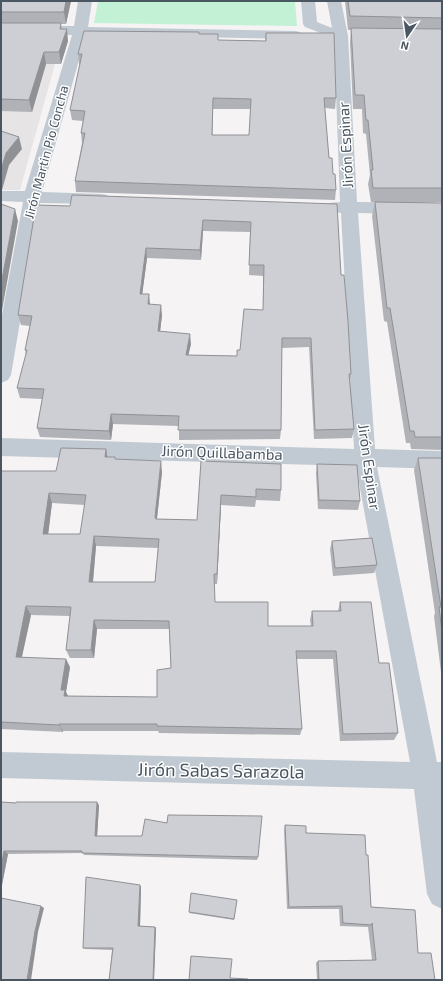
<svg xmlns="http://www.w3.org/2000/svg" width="443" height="981" viewBox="0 0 443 981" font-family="'Exo 2',sans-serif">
	<rect width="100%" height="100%" fill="#f5f3f3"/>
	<path fill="#e6e4e5" d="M1,40L55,64L20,190H1Z"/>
	<path fill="#c3f1d5" d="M98,1H295L297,26L94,23Z"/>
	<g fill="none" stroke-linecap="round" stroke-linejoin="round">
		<path fill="#c1cad2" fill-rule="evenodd" d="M78,1H92L88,27L295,31L300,32L302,35L300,38L295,39L86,35L42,192L101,194L107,195L109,199L107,203L101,204L40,203L11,375L8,380L1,383V320L23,202L1,201V191H25L72,35L1,33V25L74,26Z
			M301,1H315L317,22L332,28L327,1H341L348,36L357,202L442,203V215L358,213L375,449L442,451V469L377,467L437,762H442V909L432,904L427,894L414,789L1,778V752L410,762L356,466L1,456V438L354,449L341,213L329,211L326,207L329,203L340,202L334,38L305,27L303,24Z"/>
	</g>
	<path fill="#b0b2b7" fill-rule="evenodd" d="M1,1H71L66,24H61L62,29L68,41L61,64H46L32,112L1,111Z
		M345,1H442V202H371L368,184L370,175L366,134L363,133L362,109H353L350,42L351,30H348Z
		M266,33L336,98L335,109L325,108L329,158L336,190L335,200L76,192L75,181L82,143L81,133L83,121L72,120L70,110L80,64H79L78,54L199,34L218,40L265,41ZM213,109H251L249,135H212Z
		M375,202L442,203V450L411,449L410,443H406L387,322L384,321L372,216Z
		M337,204L341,275L351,374L350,380L354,429L352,438L314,439L309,347L282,348L281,430L280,439L179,440V426L113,424L111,440L40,437L37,428L42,399L20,398L17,388L26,355L25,350L30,326L21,325L18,315L70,206ZM203,231L250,232L249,275L263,276V310L237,356L188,355L191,344L160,331L162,315L150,305L142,294L147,258L201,260Z
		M106,449L107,457H115V459L162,472L157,519L197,520L201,461L281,490L280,501L256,500L255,507L221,505L217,584H214L215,602L268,626H311L310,620L312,611H338L340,602L379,663L398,733L394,740L340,741L333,659H296L302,729L300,735L159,733L158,731H63V732L1,729V471H56ZM52,503L85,505L80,534H48ZM96,546L158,548L155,582H93ZM31,615L70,616L66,650L70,658H94L97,629H169L171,668L157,697L68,696L66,692L70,667L22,657Z
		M418,458H442V680L434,616L435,613L414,470Z
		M317,464L360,501L358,510L318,509L316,473Z
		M332,541L377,565L374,573L333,576L330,549Z
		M1,802L16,803L99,805L97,836L258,857L257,860L84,855L83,853L8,854L1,890Z
		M285,825L366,855L371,907L418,953L435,980H317L316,963L318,961L372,960L368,927L340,926L339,909H287L284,830Z
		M141,887L140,926L155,927L156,928L154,980H109L112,950L85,949L83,948Z
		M237,900L234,920L189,913V912Z"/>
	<path fill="#909195" d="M66,1H71L66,24L64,12Z
		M67,29L68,41L61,64L59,52Z
		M44,52L46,64L32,112L29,100Z
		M213,98V109L212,145V135Z
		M19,137L22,149L9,165L2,190H1V170L6,153Z
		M15,209L18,221L1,316V285Z
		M203,220V231L201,260L200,250Z
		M146,248L147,258L141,304L140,294Z
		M149,294L150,304L149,314L148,304Z
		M161,305L162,315L159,341L158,331Z
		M190,334L191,344L186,365V355Z
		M111,414L113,424L111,440L109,431Z
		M106,449L108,461L105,457Z
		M161,461L162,472L156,527L155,517Z
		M49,493L52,503L47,544L43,534Z
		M221,495V505L217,584V574Z
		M94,536L96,546L92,592L89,582Z
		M26,606L31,615L20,665L16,657Z
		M94,620L97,629L94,658L91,650Z
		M66,659L70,667L66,692L69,698L68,703L61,690Z
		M59,724L63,731V732L59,725Z
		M97,802L99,805L97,838L95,836Z
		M4,851L8,854L1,890V868Z
		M140,885L141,887L140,927L138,926Z
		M41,906L44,908L38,932L31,980H27L35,931Z
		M155,927L156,928L154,980H153Z"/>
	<path fill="#cdcfd5" stroke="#909195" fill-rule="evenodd" d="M1,1H66L64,12H1Z
		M348,1H442V18L350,16Z
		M1,23H61L60,29H67L59,52H44L29,100L1,99Z
		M351,28L442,29V188H373L371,170H373L368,120H366L364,95H355Z
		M84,31L199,32V34H218V40L266,41V33H334L336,98H324L329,158H332L333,174H335L336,190L75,181L85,133H81L85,111L70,110L82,54H78ZM213,98L251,99L249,135H212Z
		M1,131L19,137L6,153L1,170Z
		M72,195L337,204L341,275H344L348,321L351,374H349L354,429L315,430L311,338H282L281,430H178L179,416L111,414L109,431L37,428L44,389L17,388L27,350H25L32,316L18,315L36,205L70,206ZM203,220L251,222L249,265H264L263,310L244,309L240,350H237V356L186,355L190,334L158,331L161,305L148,304L149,294H140L146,248L200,250Z
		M375,202L442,203V437H415L414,431H410L390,308H387Z
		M1,204L15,209L1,285Z
		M61,448L106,449L105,457H115V459L161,461L155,517L156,519L197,520L201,461L281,464V490L256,489V497L221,495L217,574H214L215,602H268V626H313L312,611H341L340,602H371L379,663H389L398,733L343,734L336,651H296L302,729L157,726V724H59V725L1,722V471H56ZM49,493L86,495L80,534H43ZM94,536L159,539L155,582H89ZM26,606L71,607L66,650H91L94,620L169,621L171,668L157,670V697L64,696L65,690H61L66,659L16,657Z
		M418,458H442V631L439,607H441Z
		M317,464L357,465L360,501L319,500Z
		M372,538L377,565L335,568L332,541Z
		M1,802L16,803V802H97L95,836H142L145,819L167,823L168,815L262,816L258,857L82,853V851H4L1,868Z
		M285,825L306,826V833L365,835L366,855H368L371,907L415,910L418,953H431L435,980H319L318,961L376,960L372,923V925L343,923L342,906L289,907Z
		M86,877L140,885L138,926L155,927L153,980H109L113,948H83Z
		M191,893L237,900L234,919L189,912Z
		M1,898L41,906L35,931L27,980H1Z
		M191,956L232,959L230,978L248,979V980H189Z"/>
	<g text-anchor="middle" stroke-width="3" stroke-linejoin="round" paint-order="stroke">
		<g font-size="13" fill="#4a5661" stroke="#fff">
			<text transform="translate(46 152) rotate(-75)" y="5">Jirón Martin Pio Concha</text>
		</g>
		<g font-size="15" fill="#4a5661" stroke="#fff">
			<text transform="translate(346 145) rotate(-93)" y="5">Jirón Espinar</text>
			<text transform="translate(222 453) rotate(2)" y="5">Jirón Quillabamba</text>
			<text transform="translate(369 467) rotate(82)" y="5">Jirón Espinar</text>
		</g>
		<g font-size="18" fill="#4a5661" stroke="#fff">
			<text transform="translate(221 771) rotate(1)" y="6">Jirón Sabas Sarazola</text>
		</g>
	</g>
	<rect width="443" height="981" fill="none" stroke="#4a5661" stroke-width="4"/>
	<g transform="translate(407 36) rotate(193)" stroke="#ffffff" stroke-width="3" paint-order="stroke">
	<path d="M0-3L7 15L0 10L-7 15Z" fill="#4a5661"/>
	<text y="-6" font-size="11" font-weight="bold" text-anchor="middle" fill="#4a5661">N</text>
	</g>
</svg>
